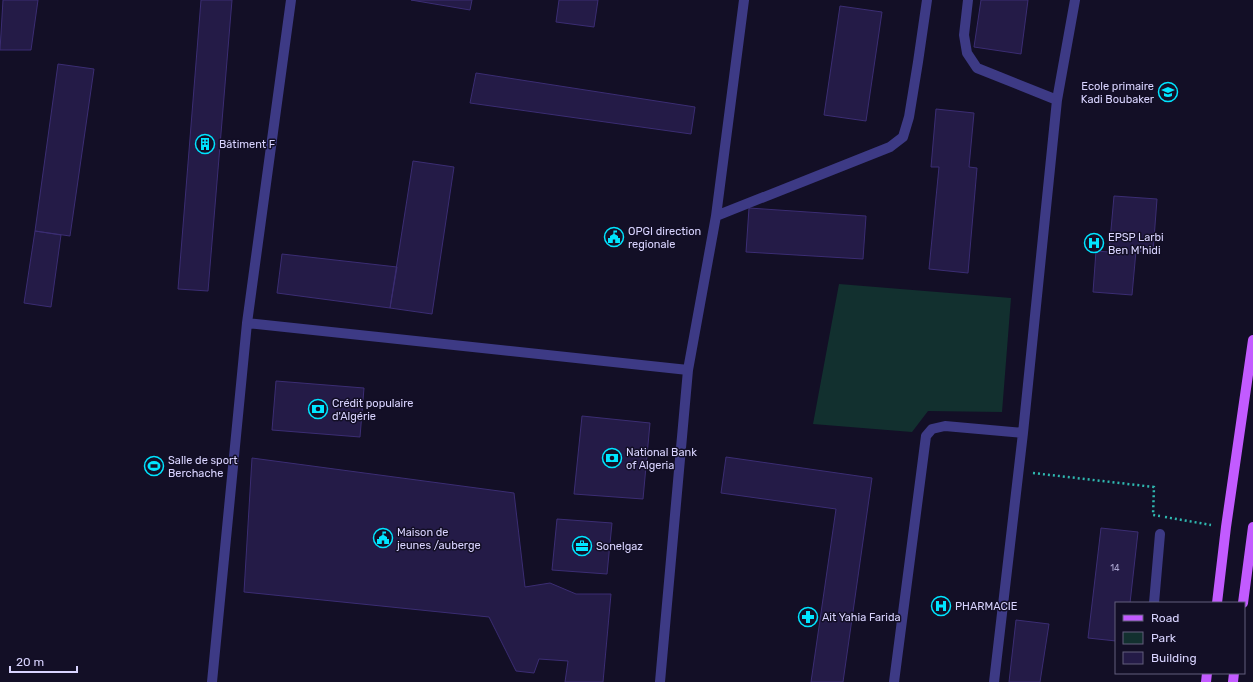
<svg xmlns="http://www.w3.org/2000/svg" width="1253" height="682" viewBox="0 0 1253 682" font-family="Rubik,sans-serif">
	<rect width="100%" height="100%" fill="#130f26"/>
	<path fill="#12302f" d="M839,284L1011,298L1002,412L928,411L912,432L813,424Z"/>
	<path fill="#241b47" stroke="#3b2d73" d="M3,0H38L31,50H0Z
		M201,0H232L208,291L178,289Z
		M411,0H472L470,10Z
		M559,0H598L594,27L556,22Z
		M981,0H1028L1021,54L974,47Z
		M840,6L882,12L866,121L824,115Z
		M58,64L94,69L70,236L35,231Z
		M476,73L695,107L691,134L470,103Z
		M936,109L974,113L969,167L977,168L968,273L929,269L939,167H931Z
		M413,161L454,167L432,314L390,308Z
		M1114,196L1157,199L1153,252L1136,251L1132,295L1093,292L1096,251L1109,252Z
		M749,208L866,216L863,259L746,252Z
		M35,231L61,235L51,307L24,303Z
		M282,254L397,267L390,308L277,293Z
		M276,381L364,388L360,437L272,430Z
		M582,416L650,423L643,499L574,494Z
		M726,457L872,478L843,682H811L836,509L721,493Z
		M252,458L514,493L525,587L550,583L576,594H611L603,682H565L568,661L539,659L534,673L516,671L489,617L244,592Z
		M557,519L612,523L607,574L552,570Z
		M1101,528L1138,532L1130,603H1116V641L1088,638Z
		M1016,620L1049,624L1040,682H1009Z"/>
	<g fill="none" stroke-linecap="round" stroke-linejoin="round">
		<path stroke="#2fb8b0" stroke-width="2.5" stroke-dasharray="2 3" stroke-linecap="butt" d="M1033,473L1154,487L1153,515L1160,516
			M1165,517L1211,525"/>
		<path stroke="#3d3a85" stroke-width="10" d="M968,0L964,35L967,53L977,68L1057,100
			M716,216L890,147L903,137L909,117L918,62L927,0
			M247,323L688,370
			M1154,603L1160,534
			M212,682L247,323L291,0
			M660,682L688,370L716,216L744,0
			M894,682L926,436L932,429L945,426L1023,433
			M994,682L1023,433L1057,100L1075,0"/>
		<path stroke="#c25bff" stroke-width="10" d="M1217,603L1226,527L1253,340
			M1243,603L1253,527
			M1206,682L1207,673
			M1233,682L1234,673"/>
	</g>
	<defs>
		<symbol id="school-ring" viewBox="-11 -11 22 22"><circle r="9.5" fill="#130f26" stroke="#00e5ff" stroke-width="1.5"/><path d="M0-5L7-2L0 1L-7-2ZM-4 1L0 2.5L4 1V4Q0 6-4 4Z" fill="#00e5ff"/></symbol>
		<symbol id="building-ring" viewBox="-11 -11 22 22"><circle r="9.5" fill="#130f26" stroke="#00e5ff" stroke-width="1.5"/><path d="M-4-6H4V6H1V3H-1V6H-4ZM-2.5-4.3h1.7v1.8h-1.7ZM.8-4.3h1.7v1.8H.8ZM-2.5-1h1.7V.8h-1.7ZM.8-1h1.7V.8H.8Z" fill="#00e5ff"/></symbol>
		<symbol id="civic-ring" viewBox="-11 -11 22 22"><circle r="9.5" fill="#130f26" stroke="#00e5ff" stroke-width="1.5"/><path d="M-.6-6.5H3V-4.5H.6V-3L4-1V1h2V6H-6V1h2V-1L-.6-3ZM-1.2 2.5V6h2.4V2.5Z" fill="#00e5ff"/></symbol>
		<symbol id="hospital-ring" viewBox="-11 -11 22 22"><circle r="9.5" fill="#130f26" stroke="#00e5ff" stroke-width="1.5"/><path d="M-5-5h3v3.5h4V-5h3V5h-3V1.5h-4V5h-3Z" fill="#00e5ff"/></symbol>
		<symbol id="bank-ring" viewBox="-11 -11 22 22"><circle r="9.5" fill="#130f26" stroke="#00e5ff" stroke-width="1.5"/><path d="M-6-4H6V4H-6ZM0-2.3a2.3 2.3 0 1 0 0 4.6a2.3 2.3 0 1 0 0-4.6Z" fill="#00e5ff"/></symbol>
		<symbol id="stadium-ring" viewBox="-11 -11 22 22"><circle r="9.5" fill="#130f26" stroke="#00e5ff" stroke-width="1.5"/><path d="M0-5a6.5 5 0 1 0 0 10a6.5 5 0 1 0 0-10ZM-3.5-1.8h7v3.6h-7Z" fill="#00e5ff"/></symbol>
		<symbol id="office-ring" viewBox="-11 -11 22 22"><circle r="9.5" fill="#130f26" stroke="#00e5ff" stroke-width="1.5"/><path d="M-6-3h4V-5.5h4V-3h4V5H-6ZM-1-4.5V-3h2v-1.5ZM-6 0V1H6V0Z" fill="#00e5ff"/></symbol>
		<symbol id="pharmacy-ring" viewBox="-11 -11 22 22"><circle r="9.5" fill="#130f26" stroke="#00e5ff" stroke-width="1.5"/><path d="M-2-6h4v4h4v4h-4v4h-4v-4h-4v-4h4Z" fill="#00e5ff"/></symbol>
	</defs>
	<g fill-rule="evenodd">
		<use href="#school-ring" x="1157" y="81" width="22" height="22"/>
		<use href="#building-ring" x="194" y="133" width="22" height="22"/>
		<use href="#civic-ring" x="603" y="226" width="22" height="22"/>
		<use href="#hospital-ring" x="1083" y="232" width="22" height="22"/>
		<use href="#bank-ring" x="307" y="398" width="22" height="22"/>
		<use href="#bank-ring" x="601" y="447" width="22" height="22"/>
		<use href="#stadium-ring" x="143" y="455" width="22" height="22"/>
		<use href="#civic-ring" x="372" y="527" width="22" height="22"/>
		<use href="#office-ring" x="571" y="535" width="22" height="22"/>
		<use href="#hospital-ring" x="930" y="595" width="22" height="22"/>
		<use href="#pharmacy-ring" x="797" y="606" width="22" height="22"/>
	</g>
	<g text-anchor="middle" stroke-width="3" stroke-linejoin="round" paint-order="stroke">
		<g font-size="9" fill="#aca6d1">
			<text x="1115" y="571">14</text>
		</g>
		<g font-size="11" fill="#d9d4ff" stroke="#130f26" text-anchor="start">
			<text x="1154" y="90" text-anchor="end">Ecole primaire<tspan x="1154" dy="13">Kadi Boubaker</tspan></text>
			<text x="219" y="148">Bâtiment F</text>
			<text x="628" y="235">OPGI direction<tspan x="628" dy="13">regionale</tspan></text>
			<text x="1108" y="241">EPSP Larbi<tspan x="1108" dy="13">Ben M'hidi</tspan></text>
			<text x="332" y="407">Crédit populaire<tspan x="332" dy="13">d'Algérie</tspan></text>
			<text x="626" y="456">National Bank<tspan x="626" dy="13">of Algeria</tspan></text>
			<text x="168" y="464">Salle de sport<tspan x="168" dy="13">Berchache</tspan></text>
			<text x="397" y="536">Maison de<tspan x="397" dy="13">jeunes /auberge</tspan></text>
			<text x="596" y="550">Sonelgaz</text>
			<text x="955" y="610">PHARMACIE</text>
			<text x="822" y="621">Ait Yahia Farida</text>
		</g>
	</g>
	<rect x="1115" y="602" width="130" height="72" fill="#130f26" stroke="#625e7d"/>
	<rect x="1123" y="615" width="20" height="6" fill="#c25bff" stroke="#625e7d"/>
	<text x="1151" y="622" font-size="12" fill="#d9d4ff">Road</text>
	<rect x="1123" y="632" width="20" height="12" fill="#12302f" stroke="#625e7d"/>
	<text x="1151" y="642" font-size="12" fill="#d9d4ff">Park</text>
	<rect x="1123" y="652" width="20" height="12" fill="#241b47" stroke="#625e7d"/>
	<text x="1151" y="662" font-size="12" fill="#d9d4ff">Building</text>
	<path d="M10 666v6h67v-6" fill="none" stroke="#d9d4ff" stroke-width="2"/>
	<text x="16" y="666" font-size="12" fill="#d9d4ff" stroke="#130f26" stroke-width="3" paint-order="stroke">20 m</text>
</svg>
